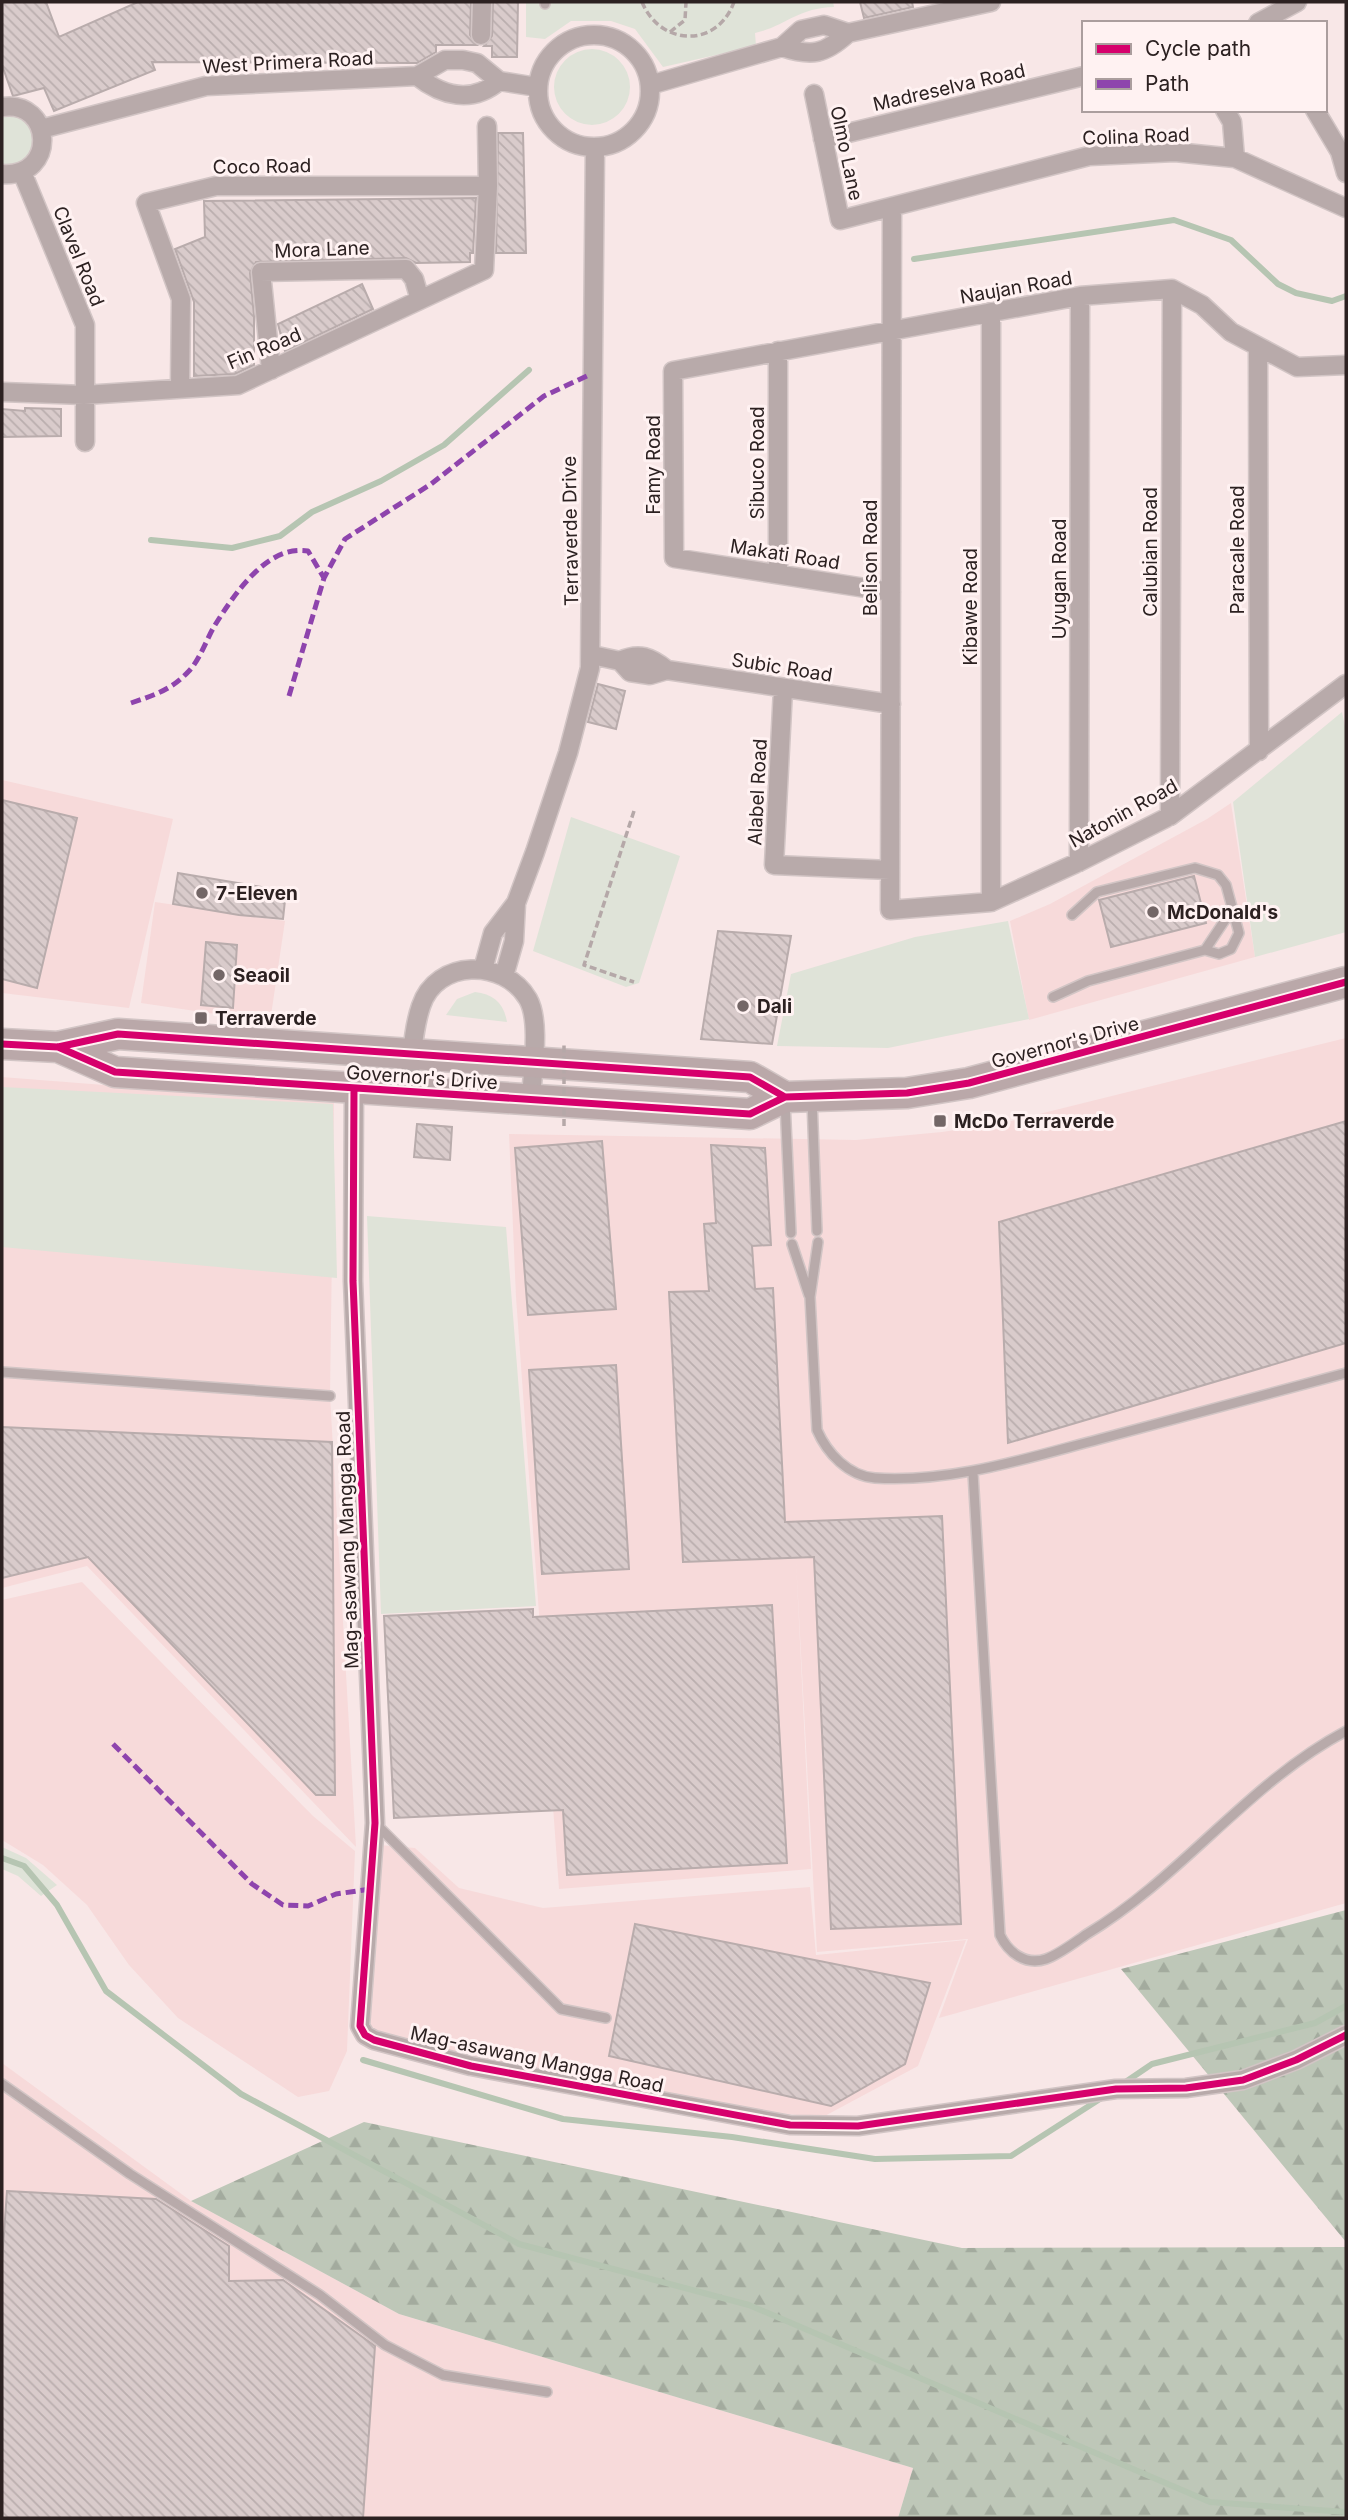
<svg xmlns="http://www.w3.org/2000/svg" width="1348" height="2520" viewBox="0 0 1348 2520" font-family="Inter,sans-serif">
	<defs>
		<pattern id="forest-firs" width="22" height="20" patternUnits="userSpaceOnUse" patternTransform="scale(1.75)"><rect width="22" height="20" fill="#bec7b8"/><path d="M5 1l3.5 6h-7zM16 11l3.5 6h-7z" fill="#a3ab9e"/></pattern>
		<pattern id="building-back-hatch" width="6" height="6" patternUnits="userSpaceOnUse" patternTransform="scale(1.75)"><rect width="6" height="6" fill="#d9cbcb"/><path d="M-1 5l2 2M0 0l6 6M5-1l2 2" fill="none" stroke="#baaeae"/></pattern>
	</defs>
	<rect width="100%" height="100%" fill="#f8e7e7"/>
	<path fill="#f7dada" d="M2,780L173,819L129,1008L2,993Z
		M1231,803L1255,957L1029,1020L1010,921L1050,904L1207,819Z
		M155,902L285,921L270,1022L141,1003Z
		M1346,1038V1903L939,2018L968,1939L817,1952L796,1560L811,1869L559,1889L516,1297L509,1134L856,1140L942,1132L1007,1122Z
		M2,1077L334,1103L330,1396L356,1847L87,1566L2,1588Z
		M82,1582L313,1816L355,1851L347,2051L329,2091L298,2097L178,2018L129,1965L87,1905L43,1865L2,1840V1600Z
		M380,1845L415,1848L459,1888L543,1908L810,1887L816,1955L966,1940L918,2066L821,2118L715,2105L468,2057L370,2030Z
		M2,2063L191,2201L399,2314L913,2468L898,2518H2Z"/>
	<path fill="#dfe3d8" d="M526,2H833L834,7C797,8 786,26 755,33L756,46L663,67L635,29L611,21H571L545,39L526,37Z
		M554 87a38 38 0 1 1 76 0a38 38 0 1 1-76 0Z
		M2,107L27,111L42,150L2,174Z
		M1342,712L1346,731V932L1255,957L1233,802Z
		M571,817L680,856L639,983L626,987L533,951Z
		M1008,921L1029,1019L888,1048L777,1046L791,974L915,937Z
		M475,992C493,994 504,1003 507,1022L446,1015L457,999Z
		M2,1087L333,1104L337,1278L2,1247Z
		M367,1216L506,1227L536,1606L381,1614Z
		M2,1847L26,1858L57,1885L41,1896L18,1876L2,1869Z"/>
	<path fill="url(#forest-firs)" d="M1346,1910V2242L1121,1969Z
		M364,2122L962,2248L1346,2247V2518H898L913,2468L399,2314L191,2201Z"/>
	<g fill="none" stroke-linecap="round" stroke-linejoin="round">
		<path stroke="#b6c5b2" stroke-width="6" d="M914,259L1174,220L1231,240L1278,284L1296,293L1332,301L1346,296
			M151,540L232,548L280,536L312,512L381,481L444,445L529,370
			M2,1858L24,1866L57,1905L106,1991L241,2094L519,2244L749,2305L1210,2502L1346,2512
			M363,2060L563,2119L732,2137L875,2159L1011,2156L1103,2097
			M1124,2083L1152,2064L1315,2023L1346,2006"/>
	</g>
	<path fill="url(#building-back-hatch)" stroke="#b9acac" stroke-width="2" d="M2,2H46L59,37L138,2H471L470,35L477,45H436V52L417,63L152,62L155,70L54,111L44,88L13,96L2,65Z
		M493,2H518L517,57H492V46H484L492,36Z
		M860,2H912L913,7L864,18Z
		M498,133H523L526,253H496Z
		M476,198L473,253H470V262L416,263L406,258L256,262L250,273L254,316V365L235,374L194,376V302L175,249L205,237L204,201Z
		M362,284L373,309L285,351L278,324Z
		M25,408L61,409V436L2,437V409L25,411Z
		M598,684L625,691L616,729L588,722Z
		M2,800L77,818L37,988L2,979Z
		M178,873L286,891L283,919L239,915L173,904Z
		M1194,876L1206,923L1111,947L1099,900Z
		M718,931L791,936L772,1044L701,1039Z
		M206,942L237,945L233,1008L201,1005Z
		M1346,1121V1343L1008,1443L999,1222Z
		M417,1124L452,1127L450,1160L414,1157Z
		M602,1141L616,1309L528,1315L515,1148Z
		M711,1145L765,1148L771,1245L752,1246L755,1289L773,1288L785,1522L942,1516L961,1924L831,1929L814,1557L683,1562L669,1292L709,1291L704,1224L716,1223Z
		M616,1365L629,1569L542,1574L529,1370Z
		M2,1427L332,1442L335,1795H316L88,1557L2,1578Z
		M772,1605L787,1863L567,1875L563,1810L394,1818L384,1616L533,1609V1617Z
		M635,1924L930,1983L905,2064L831,2106L609,2056Z
		M7,2191L156,2199L229,2246V2281L283,2280L375,2346L363,2518H2V2261Z"/>
	<g fill="none" stroke-linecap="round" stroke-linejoin="round">
		<defs>
			<path id="service" d="M545,4V2
				M1205,950L1231,911
				M1053,997L1088,981L1205,950L1219,954L1231,949L1239,933L1226,885L1218,875L1195,868L1097,892L1072,915
				M812,1100L817,1231
				M785,1102L791,1233
				M818,1242L810,1297L817,1430C827,1453 848,1476 875,1478C952,1483 1027,1458 1100,1439C1182,1417 1264,1395 1346,1373
				M792,1244L809,1295
				M2,1372L330,1396
				M973,1473L1000,1935C1008,1952 1025,1966 1046,1959C1060,1954 1075,1942 1087,1934C1182,1877 1248,1783 1346,1731
				M376,1824L561,2009L606,2018
				M2,2084L130,2174L320,2295L385,2345L443,2375L547,2392"/>
			<path id="minor" d="M1258,23L1297,2
				M481,35L482,2
				M538 91a56 56 0 1 1 112 0a56 56 0 1 1-112 0Z
				M782,47C812,57 825,54 848,33L991,2
				M417,76C442,96 472,104 499,81
				M650,85L782,47L801,30L824,25L848,33
				M814,94L840,220L1089,156L1175,152L1235,158L1346,208
				M2,107C53,99 58,178 2,174
				M1225,110L1232,122L1235,158
				M1315,110L1340,152L1346,173
				M41,129L206,86L417,76L445,60H463L477,63L499,81L537,87
				M823,139L1084,76
				M22,172L85,325V442
				M892,207L890,910L991,902L1079,862L1170,816L1346,684
				M1258,348L1259,751
				M778,351V574
				M271,370L261,272L406,269L414,279L420,300
				M180,388L181,299L146,203L216,186H488
				M2,392L84,395L238,385L484,270L488,186L487,126
				M891,592L674,558L673,371L1080,296L1172,289L1202,305L1231,332L1297,367L1346,365
				M592,655L620,661L630,672L650,675L667,670L891,704
				M620,661C639,652 651,657 667,670
				M783,689L774,865L890,870
				M1170,816L1172,289
				M1079,862L1080,296
				M991,902V312
				M483,969L493,933L516,903L535,852L568,753L590,668L595,147
				M504,976L514,941L516,903
				M354,1088L353,1281L375,1823L360,2026L365,2035L374,2040L471,2066L790,2125L858,2126L1116,2089L1186,2088L1243,2080L1296,2060L1346,2035
				M408,1091C412,1064 412,1032 421,1006C436,959 504,958 528,999C541,1022 532,1073 531,1100"/>
			<path id="trunk" d="M2,1044L58,1047L118,1034L750,1077L785,1097
				M58,1047L115,1072L750,1114L785,1097L907,1093L969,1083L1346,982"/>
		</defs>
		<use href="#service" stroke="#d2c5c5" stroke-width="12"/>
		<use href="#minor" stroke="#d2c5c5" stroke-width="21"/>
		<use href="#trunk" stroke="#d2c5c5" stroke-width="33"/>
		<path stroke="#b5a8a8" stroke-width="3.5" stroke-dasharray="7 3.5" stroke-linecap="butt" d="M642,2C660,46 717,49 734,2
			M670,32L685,20L686,2
			M634,811L584,965L634,982"/>
		<use href="#service" stroke="#b8aaaa" stroke-width="9"/>
		<use href="#minor" stroke="#b8aaaa" stroke-width="18"/>
		<use href="#trunk" stroke="#baa8a9" stroke-width="30"/>
		<path stroke="#b5a8a8" stroke-width="3.5" stroke-dasharray="7 3.5" stroke-linecap="butt" d="M564,1126V1043"/>
		<path stroke="#8e44ad" stroke-width="5" stroke-dasharray="10 5" stroke-linecap="butt" d="M289,696L324,578L345,539L431,484L544,396L591,374
			M131,703C154,695 171,690 188,672C200,660 206,640 215,625C234,595 267,544 308,551L324,578
			M113,1744L252,1884L283,1905L308,1906L336,1894L371,1889"/>
		<defs>
			<path id="cycleway" d="M2,1044L58,1047L118,1034L750,1077L785,1097
				M58,1047L115,1072L750,1114L785,1097L907,1093L969,1083L1346,982
				M354,1088L353,1281L375,1823L360,2026L365,2035L374,2040L471,2066L790,2125L858,2126L1116,2089L1186,2088L1243,2080L1296,2060L1346,2035"/>
		</defs>
		<use href="#cycleway" stroke="#fff2f2" stroke-width="11"/>
		<use href="#cycleway" stroke="#d6006c" stroke-width="7"/>
	</g>
	<g fill="#736666" stroke="#fff2f2" stroke-width="2.5">
		<circle cx="202" cy="893" r="7"/>
		<circle cx="1153" cy="912" r="7"/>
		<circle cx="219" cy="975" r="7"/>
		<circle cx="743" cy="1006" r="7"/>
		<rect x="194" y="1011" width="14" height="14" rx="3.5"/>
		<rect x="933" y="1114" width="14" height="14" rx="3.5"/>
	</g>
	<g text-anchor="middle" stroke-width="6" stroke-linejoin="round" paint-order="stroke">
		<g font-size="19" fill="#2c2121" stroke="#fff2f2">
			<text transform="translate(288 62) rotate(-3)" y="7">West Primera Road</text>
			<text transform="translate(949 87) rotate(-13)" y="7">Madreselva Road</text>
			<text transform="translate(1136 136) rotate(-2)" y="7">Colina Road</text>
			<text transform="translate(847 153) rotate(78)" y="7">Olmo Lane</text>
			<text transform="translate(262 166) rotate(-1)" y="7">Coco Road</text>
			<text transform="translate(322 249) rotate(-2)" y="7">Mora Lane</text>
			<text transform="translate(79 256) rotate(68)" y="7">Clavel Road</text>
			<text transform="translate(1016 287) rotate(-10)" y="7">Naujan Road</text>
			<text transform="translate(264 348) rotate(-23)" y="7">Fin Road</text>
			<text transform="translate(757 463) rotate(-90)" y="7">Sibuco Road</text>
			<text transform="translate(653 465) rotate(-90)" y="7">Famy Road</text>
			<text transform="translate(570 531) rotate(-91)" y="7">Terraverde Drive</text>
			<text transform="translate(1237 550) rotate(-90)" y="7">Paracale Road</text>
			<text transform="translate(1150 552) rotate(-90)" y="7">Calubian Road</text>
			<text transform="translate(785 554) rotate(9)" y="7">Makati Road</text>
			<text transform="translate(870 558) rotate(-90)" y="7">Belison Road</text>
			<text transform="translate(1059 579) rotate(-90)" y="7">Uyugan Road</text>
			<text transform="translate(970 607) rotate(-90)" y="7">Kibawe Road</text>
			<text transform="translate(782 667) rotate(9)" y="7">Subic Road</text>
			<text transform="translate(757 792) rotate(-87)" y="7">Alabel Road</text>
			<text transform="translate(1123 813) rotate(-29)" y="7">Natonin Road</text>
			<text transform="translate(1065 1042) rotate(-15)" y="7">Governor's Drive</text>
			<text transform="translate(422 1077) rotate(4)" y="7">Governor's Drive</text>
			<text transform="translate(347 1540) rotate(-92)" y="7">Mag-asawang Mangga Road</text>
			<text transform="translate(537 2059) rotate(12)" y="7">Mag-asawang Mangga Road</text>
		</g>
		<g font-size="19" font-weight="bold" fill="#2c2121" stroke="#fff2f2" text-anchor="start">
			<text x="216" y="900">7-Eleven</text>
			<text x="1167" y="919">McDonald's</text>
			<text x="233" y="982">Seaoil</text>
			<text x="757" y="1013">Dali</text>
			<text x="215" y="1025">Terraverde</text>
			<text x="954" y="1128">McDo Terraverde</text>
		</g>
	</g>
	<rect width="1348" height="2520" fill="none" stroke="#2c2121" stroke-width="7"/>
	<rect x="1082" y="21" width="245" height="91" fill="#fff2f2" stroke="#ab9e9e" stroke-width="2"/>
	<rect x="1096" y="44" width="35" height="10" fill="#d6006c" stroke="#ab9e9e" stroke-width="2"/>
	<text x="1145" y="56" font-size="21" fill="#2c2121">Cycle path</text>
	<rect x="1096" y="79" width="35" height="10" fill="#8e44ad" stroke="#ab9e9e" stroke-width="2"/>
	<text x="1145" y="91" font-size="21" fill="#2c2121">Path</text>
</svg>
